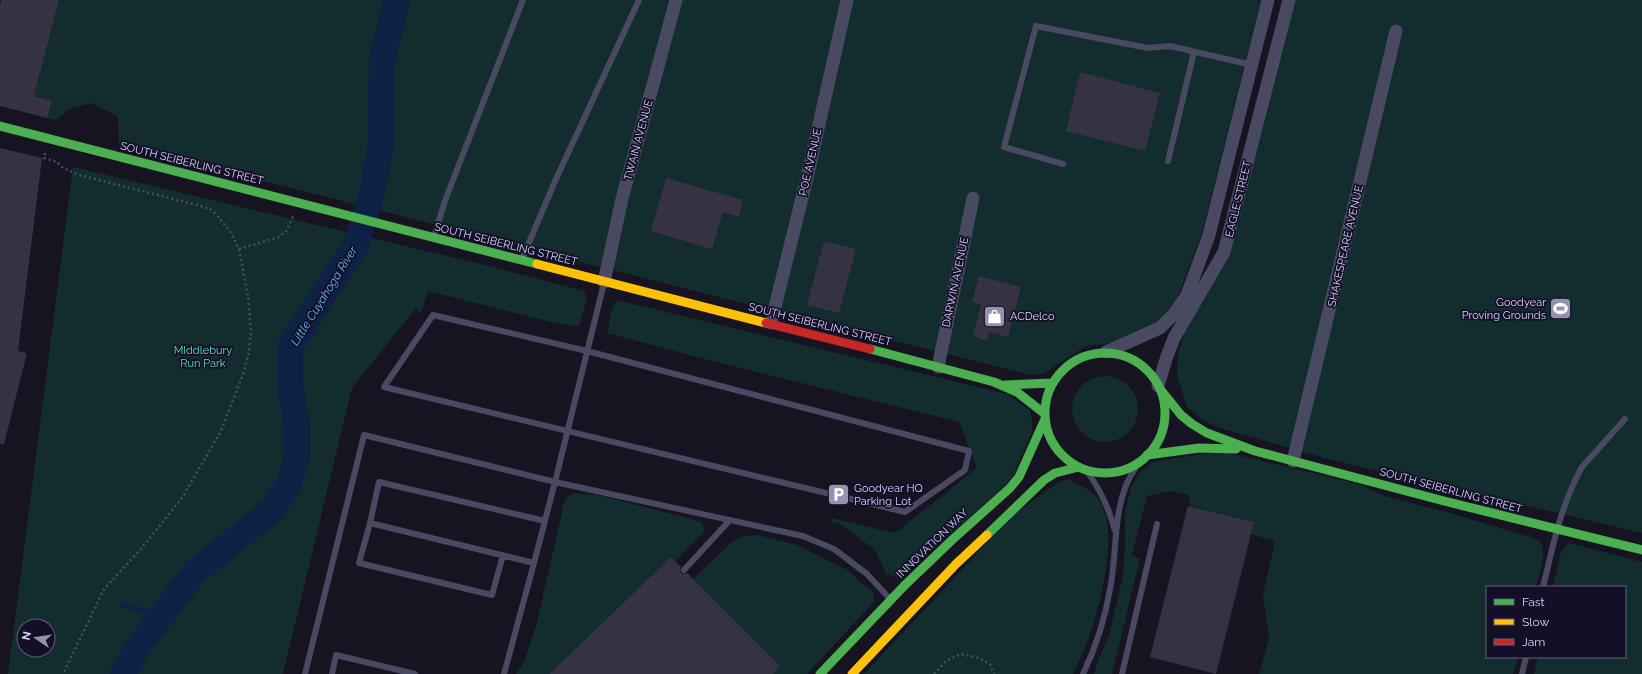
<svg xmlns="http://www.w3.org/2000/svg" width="1642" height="674" viewBox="0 0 1642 674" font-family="Raleway,sans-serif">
	<rect width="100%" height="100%" fill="#161421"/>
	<path fill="#132c2d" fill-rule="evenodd" d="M59,0H1261L1203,230L1176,302L1159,324L1140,335L1104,344L1086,346L1043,374L1031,375L726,299L119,144L118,117L91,103L72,108L56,120L47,118L52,101L34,96Z
		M1294,0H1642V533L1332,460L1220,428L1203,420L1187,407L1177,375L1178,354L1188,322L1218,270Z
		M73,167L481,264L584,291L587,299L579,326L555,323L428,291L421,313L416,308L352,388L283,674H8ZM24,626H48V650H24Z
		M617,300L1007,394L1029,409L1032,420V433L1011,480L968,519L926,553L900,578L886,574L875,550L840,524L832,522V518L895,533L977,468L959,422L712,361L607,333L613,306Z
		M1072 409a33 33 0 1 1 66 0a33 33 0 1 1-66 0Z
		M1221,451L1359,484L1384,496L1450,513L1539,540C1549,553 1539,573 1536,587H1487V657H1518L1513,674H1259L1269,638L1263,595L1275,541L1251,534L1254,522L1190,506L1189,495L1171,491L1147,496L1132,555L1140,559L1112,674H1094L1099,658L1109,635L1123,576L1125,545V511L1131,488L1140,472L1153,462Z
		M1069,479C1079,485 1092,490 1099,500C1119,529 1102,597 1092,629C1087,644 1080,659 1073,674H864L1012,516L1059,482Z
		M575,493L597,495L684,517L701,522L704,527V532L676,561L671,557L549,674H516L524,662L537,622L564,503L568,496Z
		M758,535L797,545L848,570L861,583L871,589L874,595V602L807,674H771L780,666L693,579L733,541L744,536Z
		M1569,543L1642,562V674H1534L1538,657H1625V587H1553L1561,552Z"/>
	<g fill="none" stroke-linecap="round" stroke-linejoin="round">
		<path stroke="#0d2144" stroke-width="4.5" d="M123,605L162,615"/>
		<path stroke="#0d2144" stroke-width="26" d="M123,674L138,647L195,572L272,510L289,484L297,455V425L290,385V347L356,245L373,190L381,143L382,59L397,0"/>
	</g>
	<path fill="#343243" d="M1,0H59L34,96L52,101L47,118L0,106V6Z
		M1080,72L1160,93L1145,151L1066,131Z
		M0,148L42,158L18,351L27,353L4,444H0Z
		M666,178L743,200L739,217L723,212L712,249L651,231Z
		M824,241L856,249L839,313L807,305Z
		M979,276L1021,287L1008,337L989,332L987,341L973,336L981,304L972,302Z
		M1188,506L1254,522L1216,674L1150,657Z
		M671,557L681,567L680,569L681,573L683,574L687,573L780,666L773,674H549Z"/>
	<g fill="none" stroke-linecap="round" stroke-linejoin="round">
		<path stroke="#44505f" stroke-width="2.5" stroke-dasharray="2 3" stroke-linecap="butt" d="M45,153L44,158L57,162L63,168L79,175L197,205L210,209L217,215L231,233L239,249L248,296L251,333L249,352L243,374L221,431L182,498L140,550L104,589L63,674
			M239,249L279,237L287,230L293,216
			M934,674L946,661L961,654L979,658L990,664L994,674"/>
		<path stroke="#4a4962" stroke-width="6" d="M1168,161L1194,52
			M1063,164L1004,147L1036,26L1148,48L1170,46L1252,65
			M434,236L446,198L523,0
			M522,259L556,179L639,0
			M604,283L555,482L803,536L834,549L867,574L890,599
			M433,315L587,351L969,451L965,470L905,512L384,387Z
			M1086,470C1100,489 1109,507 1115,531
			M370,523L359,563L492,595L503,555
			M684,570L730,520
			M1543,587C1553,546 1561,504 1582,467L1625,419
			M305,674L364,435L555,482L534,563L370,523L379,482L545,521
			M332,674L336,655L415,674
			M504,674L534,563
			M1083,674C1096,647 1105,619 1110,589C1117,555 1113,516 1127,483C1130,476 1135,469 1139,462
			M1122,674L1157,524
			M1522,674L1526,657"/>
		<path stroke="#4a4962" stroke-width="13" d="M604,282L622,199L676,0
			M771,323L807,178L847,0
			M1106,352L1160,328L1175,313L1187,295L1209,235L1268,0
			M938,367L973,198
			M1158,386L1167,356L1174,338L1224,252L1289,0
			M1293,461L1396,31"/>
		<path stroke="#4caf50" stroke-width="9" d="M0,126L537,264
			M870,349L994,382L1017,392L1045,414
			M1045 413a60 60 0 1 1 120 0a60 60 0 1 1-120 0Z
			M1005,385L1052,383
			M1160,389L1181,415L1192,424L1207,433L1255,451L1444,501L1642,550
			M1147,455L1199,448L1236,449
			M987,535L1044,480L1055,473L1079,467
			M820,674L905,585L952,540L1010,488L1019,477L1045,419"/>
		<path stroke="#ffc107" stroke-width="9" d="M537,264L766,323
			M852,674L956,564L987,535"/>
		<path stroke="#c62828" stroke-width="9" d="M766,323L870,349"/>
	</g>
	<defs>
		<symbol id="stadium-square" viewBox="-11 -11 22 22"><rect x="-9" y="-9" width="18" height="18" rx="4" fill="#9591b1" stroke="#130f26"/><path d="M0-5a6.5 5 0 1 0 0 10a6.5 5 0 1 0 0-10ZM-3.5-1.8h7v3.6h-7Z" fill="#fff"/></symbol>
		<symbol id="shop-square" viewBox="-11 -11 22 22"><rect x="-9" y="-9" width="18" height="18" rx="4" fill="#9591b1" stroke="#130f26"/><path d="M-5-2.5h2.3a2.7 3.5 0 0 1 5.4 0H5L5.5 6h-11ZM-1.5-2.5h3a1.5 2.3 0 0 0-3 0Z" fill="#fff"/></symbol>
		<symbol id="parking-square" viewBox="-11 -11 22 22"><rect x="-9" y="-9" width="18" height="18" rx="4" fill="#9591b1" stroke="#130f26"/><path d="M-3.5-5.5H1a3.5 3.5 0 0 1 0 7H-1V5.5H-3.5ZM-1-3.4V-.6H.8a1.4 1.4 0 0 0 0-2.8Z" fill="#fff"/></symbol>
	</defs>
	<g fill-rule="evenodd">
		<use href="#stadium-square" x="1548" y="296" width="25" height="25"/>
		<use href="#shop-square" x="982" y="304" width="25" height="25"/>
		<use href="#parking-square" x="826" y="482" width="25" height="25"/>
	</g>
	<g text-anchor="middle" stroke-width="3.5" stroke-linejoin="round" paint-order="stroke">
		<g font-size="11" fill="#d9d4ff" stroke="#130f26">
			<text transform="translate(638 140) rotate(-75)" y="4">TWAIN AVENUE</text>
			<text transform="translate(810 162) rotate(-77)" y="4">POE AVENUE</text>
			<text transform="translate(192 163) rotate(14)" y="4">SOUTH SEIBERLING STREET</text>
			<text transform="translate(1238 199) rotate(-76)" y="4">EAGLE STREET</text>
			<text transform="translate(506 244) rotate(14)" y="4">SOUTH SEIBERLING STREET</text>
			<text transform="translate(1345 246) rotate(-77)" y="4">SHAKESPEARE AVENUE</text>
			<text transform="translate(955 282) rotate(-78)" y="4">DARWIN AVENUE</text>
			<text transform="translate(820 324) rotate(14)" y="4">SOUTH SEIBERLING STREET</text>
			<text transform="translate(1451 490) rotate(15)" y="4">SOUTH SEIBERLING STREET</text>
			<text transform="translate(932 543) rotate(-44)" y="4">INNOVATION WAY</text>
		</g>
		<g font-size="11" fill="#d9d4ff" stroke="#130f26" text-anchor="start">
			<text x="1546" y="306" text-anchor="end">Goodyear<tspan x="1546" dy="13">Proving Grounds</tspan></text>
			<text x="1010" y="320">ACDelco</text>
			<text x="854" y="492">Goodyear HQ<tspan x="854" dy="13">Parking Lot</tspan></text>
		</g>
		<g font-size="11" fill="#5fe0c0" stroke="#130f26">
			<text x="203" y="354">MIddlebury<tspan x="203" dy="13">Run Park</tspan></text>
		</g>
		<g font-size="12" font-style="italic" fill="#62b6ff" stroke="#130f26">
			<text transform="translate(324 296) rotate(-58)" y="4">Little Cuyahoga River</text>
		</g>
	</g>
	<rect x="1486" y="586" width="140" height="72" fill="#130f26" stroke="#625e7d"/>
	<rect x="1494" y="599" width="20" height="6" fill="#4caf50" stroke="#625e7d"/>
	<text x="1522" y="606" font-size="12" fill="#d9d4ff">Fast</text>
	<rect x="1494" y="619" width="20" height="6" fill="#ffc107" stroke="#625e7d"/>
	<text x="1522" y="626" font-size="12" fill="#d9d4ff">Slow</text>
	<rect x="1494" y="639" width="20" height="6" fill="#c62828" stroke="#625e7d"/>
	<text x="1522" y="646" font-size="12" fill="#d9d4ff">Jam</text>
	<g transform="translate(36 638) rotate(283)"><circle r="19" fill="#130f26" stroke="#625e7d"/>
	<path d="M0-3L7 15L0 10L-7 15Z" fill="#9591b1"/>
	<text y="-6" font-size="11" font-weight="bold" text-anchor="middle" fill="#d9d4ff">N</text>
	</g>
</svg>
